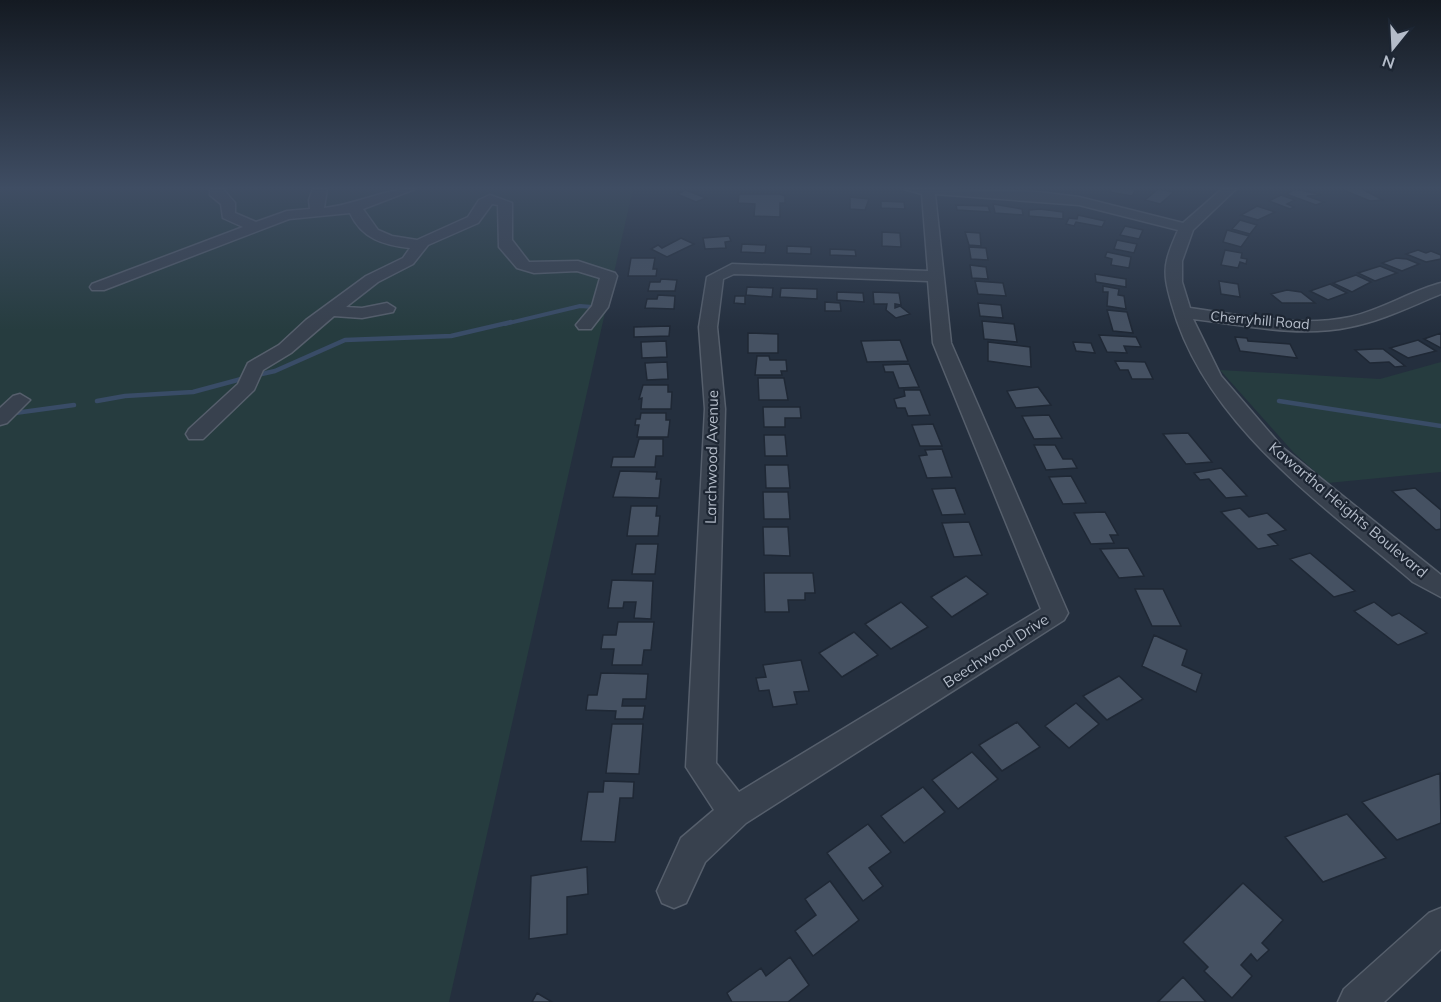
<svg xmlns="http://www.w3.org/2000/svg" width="1441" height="1002" viewBox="0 0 1441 1002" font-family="Mulish,sans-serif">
	<rect width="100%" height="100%" fill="#242f3e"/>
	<path fill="#263c3f" d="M0,189H633L449,1002H0Z
		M1441,362V472L1328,483L1294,453L1220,370L1380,379Z"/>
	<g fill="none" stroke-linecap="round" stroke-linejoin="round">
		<path stroke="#394c67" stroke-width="4" d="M505,324L580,306L593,307"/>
		<path stroke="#394c67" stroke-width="4.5" d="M257,375L275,371L345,340L451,336L511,322
			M97,401L125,396L193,392L245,378
			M1279,401L1441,426
			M0,415L74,405"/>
	</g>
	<path fill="#455162" stroke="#1f2835" stroke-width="1.5" d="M1136,189L1132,196L1110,192L1111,189Z
		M1158,189L1174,192L1160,204L1145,200Z
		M1296,189L1322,195L1307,196L1324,202L1316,205L1286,194Z
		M1341,189H1362L1383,200L1370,201Z
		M686,190L706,198L696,202L677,194Z
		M739,194H780L785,196V203H780V217L754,216L755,204L738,203Z
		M1281,195L1295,200L1287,204L1294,207L1290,209L1269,201Z
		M850,197L869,199L865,210L850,209Z
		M881,201L904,202L905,209L881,208Z
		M993,204L1022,209L1023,215L995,213Z
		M956,205L988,206L990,212L957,210Z
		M1257,206L1275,212L1258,220L1241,215Z
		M1040,209L1063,212V219L1029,216V210Z
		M1078,215L1105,221L1102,227L1076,222L1074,226L1066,224L1069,218L1077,219Z
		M1240,220L1257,225L1250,234L1232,229Z
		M1125,226L1143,230L1139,239L1120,235Z
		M1227,230L1231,231L1249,236L1241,247L1223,242Z
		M882,232L900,233L901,247L882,246Z
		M965,232L980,233L981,246L969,245Z
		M729,236L731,241L725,242L726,248L705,249L703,238Z
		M681,238L694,244L667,257L651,249L658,245L662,248Z
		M1117,240L1137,244L1134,253L1114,249Z
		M742,244L766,245L765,253L741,252Z
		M787,246L811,247V254L787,253Z
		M969,247L986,248L988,260L971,259Z
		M830,249L855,250L856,256L830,255Z
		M1225,250L1242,253L1241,258L1247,259L1246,264L1240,262L1238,268L1221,265Z
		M1418,250L1426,253L1431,251L1441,255V259L1426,262L1406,254Z
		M1107,252L1131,257L1129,268L1111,265L1112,259L1105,257Z
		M631,258H655L653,269H657L656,276H628Z
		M1396,258L1407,259L1419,264L1402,271L1382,263Z
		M970,265L986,267L988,279L972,278Z
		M1380,266L1397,273L1375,281L1358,273Z
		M1095,274L1126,279V287L1096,282Z
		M1356,275L1371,282L1352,292L1333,283Z
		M661,279L677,280L675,291H648L650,282H660Z
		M975,281L1003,283L1006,296L978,294Z
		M1219,281L1238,284L1240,297L1221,294Z
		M1330,284L1347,293L1328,300L1310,291Z
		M1103,286L1119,289L1118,295L1124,296L1126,309L1107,306L1108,292H1103Z
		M747,287L773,288L772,297L746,295Z
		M781,288L817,289V299L780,297Z
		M1287,290L1301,292L1315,303H1282L1271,294Z
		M837,292L863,293L864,302L837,300Z
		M873,292L899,293L901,305L895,304V308L900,306L910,314L896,318L886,310L887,304H874Z
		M658,295L675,296L674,309L645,308L647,299H657Z
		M735,296H745V304L734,303Z
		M825,302L840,303L841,311H825Z
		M978,303L1001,305L1003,318L980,316Z
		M1107,310L1127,312L1133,333L1113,331Z
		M982,321L1014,324L1017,342L984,339Z
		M670,326L669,336L634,337V327Z
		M748,333L778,334V353H748Z
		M1441,333V348L1424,339Z
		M1099,335L1136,337L1141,347L1124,346L1127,353L1107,352Z
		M1235,337L1247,338L1248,341L1290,344L1297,358L1240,351Z
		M900,340L908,361L867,362L861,341Z
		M1418,340L1436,351L1408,358L1390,348Z
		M666,341L667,357L642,358L641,342Z
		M988,342L1030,347L1031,367L988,361Z
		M1073,342L1091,343L1095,353L1076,351Z
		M1374,349H1383L1405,366L1395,367L1389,362L1370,363L1355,350Z
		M757,356H769L770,360H786L787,371H781L782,375H755Z
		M1115,361L1145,362L1153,379H1132L1128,370H1120Z
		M667,362L668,379L647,380L645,363Z
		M909,364L919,387L899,388L893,372H885L883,365Z
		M758,378H784L788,400H759Z
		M643,385H668V392H672L671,409H641L642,398L639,399Z
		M1038,387L1051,405L1016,408L1007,391Z
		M904,390H920L930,415L908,416L905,408H897L894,399L905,396Z
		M763,407H800L801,418H785V427H764Z
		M641,413H666V420H670L668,437H637L639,425H635L636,419H640Z
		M1049,415L1062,438L1034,439L1022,416Z
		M933,424L942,446H920L912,425Z
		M1188,433L1212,462L1186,464L1163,434Z
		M764,435H785L787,456H765Z
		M639,439H663V456H656L655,467H611L613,457H634Z
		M1034,445H1055L1063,459H1072L1077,468L1046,470Z
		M942,449L952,477L927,478L919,456L927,455L925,450Z
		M765,465H788L790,488H766Z
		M1221,468L1247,496L1226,498L1209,479L1200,480L1194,473Z
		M620,471L657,472L656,479H661L659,498L613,497Z
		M1071,476L1086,503L1063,504L1049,477Z
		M955,488L965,514L942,515L932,489Z
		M1415,488L1441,510V529L1436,530L1392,491Z
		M763,492H788L790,519H764Z
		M631,506H657L656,516H660L658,536H627Z
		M1240,508L1249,517L1267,513L1286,530L1268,535L1278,545L1258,549L1221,512Z
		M1105,512L1118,535H1110L1114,543L1091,544L1074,513Z
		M969,522L982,555L954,557L942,523Z
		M763,527H788L790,556L764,555Z
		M636,544H658L655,574H632Z
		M1128,548L1144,576L1119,578L1100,549Z
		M1310,553L1355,591L1334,597L1290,559Z
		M764,573H813L815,593H805V600H788L789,612H765Z
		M966,576L988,594L952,617L931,597Z
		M612,580L653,581L651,619L634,618L636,602H624L623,608H608Z
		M1135,589H1163L1181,626H1152Z
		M901,602L928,627L891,649L865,624Z
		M1374,602L1392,616L1399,613L1427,633L1398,645L1354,611Z
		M618,622H654L651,650H644L642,665H612L614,649H601L603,635H616Z
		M854,632L878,655L842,677L819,653Z
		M1154,635L1187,650L1182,665L1202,674L1196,692L1142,666Z
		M801,660L809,691L794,692L797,704L773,707L769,690L759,691L756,678L766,677L763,665Z
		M601,673L648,674L646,699H623L622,706H645L643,719H615L616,711L586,710L588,695H597Z
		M1119,676L1143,699L1107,720L1083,696Z
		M1076,703L1099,724L1069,748L1045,726Z
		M1017,722L1040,747L1002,771L979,745Z
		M612,724H643L639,774L606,773Z
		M972,752L998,779L958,809L932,780Z
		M1440,773L1441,823L1397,840L1362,802Z
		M604,781L634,782L633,798H620L615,842L581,841L588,792H603Z
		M923,787L945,812L904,843L881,816Z
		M1347,814L1386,858L1323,882L1285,837Z
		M868,824L891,852L869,868L883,886L863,901L827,853Z
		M587,867L588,894L567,897V934L529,939L531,876Z
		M830,881L859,920L813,956L795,931L816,915L805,899Z
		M1243,883L1283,920L1262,943L1269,950L1257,961L1251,954L1241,965L1252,976L1232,998L1204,971L1208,967L1183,942Z
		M790,957L809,985L788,1002H732L727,993L761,968L766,976Z
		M1183,977L1206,1002H1157L1159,1001Z
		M537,993L552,1002H532Z"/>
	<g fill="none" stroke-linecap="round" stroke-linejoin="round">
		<defs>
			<path id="minor" d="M210,189H223L235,203V213L256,222L287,211L310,209L309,200L313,189H327L324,208C355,205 383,189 415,189L363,209L378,230L392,236L417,240L468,217L479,200L490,195L512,203V240L529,262L578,261L615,273L617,276L608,307L591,329H579L576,325L592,306L600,278L577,271L534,273L517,268L499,247L498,205L492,204L478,223L428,245L413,264L378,282L346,307L362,308L387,303L395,308L393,312L362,318L334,316L291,353L263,370L254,390L203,439H189L186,434L189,429L238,384L248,363L279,345L306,320L366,276L403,258L410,248C384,245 362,239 350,213L289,219L104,290H92L90,287L92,284L243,227L223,218L221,204L210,195Z
				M904,189L1038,192L1079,197L1183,223L1222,189H1236L1193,230L1182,261V282L1190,308C1242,315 1298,328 1350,317C1382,310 1410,291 1441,283V294C1411,306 1382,321 1350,327C1298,338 1244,325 1193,319L1221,376L1283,448L1441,575V597L1413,582C1322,504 1205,424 1172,305C1168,291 1163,275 1167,260C1169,250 1174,240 1178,230L1079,205L935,194L951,343L1068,613L1064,620L746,823L705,862L686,903L674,908L662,903L657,891L681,838L714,810L686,767L705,409L699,327L707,277L732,264L928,271L922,194ZM734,274L928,281L933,343L1041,609L739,792L716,763L725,409L717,327L723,279Z
				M20,394L30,400L7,423L0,425V408L13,396Z
				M1441,908V949L1384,1002H1338L1344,989L1429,913Z"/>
		</defs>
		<use href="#minor" stroke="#565f6c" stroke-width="3"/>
		<use href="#minor" fill="#38414e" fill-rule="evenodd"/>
	</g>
	<linearGradient id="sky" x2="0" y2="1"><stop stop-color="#141a22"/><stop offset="0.57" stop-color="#3f4d63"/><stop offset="1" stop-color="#3f4d63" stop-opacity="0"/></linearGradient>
	<rect width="1441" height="330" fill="url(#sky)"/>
	<g text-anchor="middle" stroke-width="4.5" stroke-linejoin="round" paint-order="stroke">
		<g font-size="14" fill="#b4bcc9" stroke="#1d2633">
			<text transform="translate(1260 320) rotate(5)" y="5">Cherryhill Road</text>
		</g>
		<g font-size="15" fill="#b4bcc9" stroke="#1d2633">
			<text transform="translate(712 457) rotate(-89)" y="5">Larchwood Avenue</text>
			<text transform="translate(1348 510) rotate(40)" y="5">Kawartha Heights Boulevard</text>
			<text transform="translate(996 651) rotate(-33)" y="5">Beechwood Drive</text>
		</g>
	</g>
	<g transform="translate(1393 48) rotate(198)" stroke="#1d2633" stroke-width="4.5" paint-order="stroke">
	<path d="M0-4.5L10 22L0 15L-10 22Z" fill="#b4bcc9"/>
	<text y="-9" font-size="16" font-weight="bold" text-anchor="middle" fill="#b4bcc9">N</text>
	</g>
</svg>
